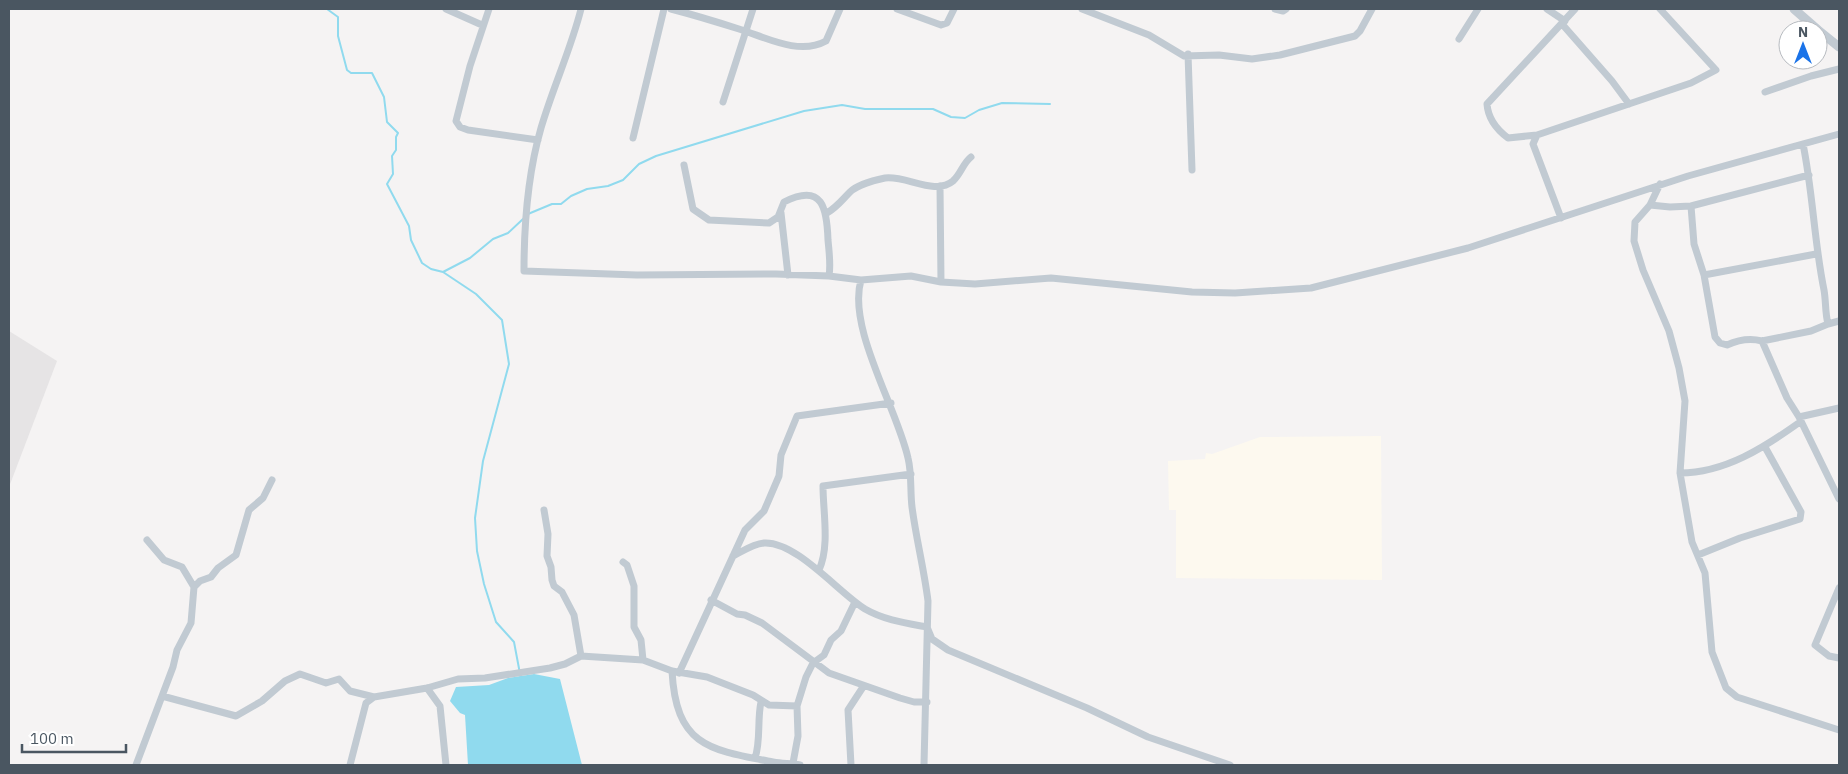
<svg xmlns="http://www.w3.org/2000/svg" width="1848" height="774" viewBox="0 0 1848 774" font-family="'IBM Plex Sans',sans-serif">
	<rect width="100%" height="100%" fill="#f5f3f3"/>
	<path fill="#fdf9ef" d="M1381,436L1382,580L1176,578V510H1169L1168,461L1205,459L1206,453L1212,454L1260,437Z"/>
	<path fill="#e6e4e5" d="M9,331L57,361L9,487Z"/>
	<path fill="#90daee" d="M534,674L560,679L582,765H468L465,715L460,713L450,701L456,687L489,685L508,678Z"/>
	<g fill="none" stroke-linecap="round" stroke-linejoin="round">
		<path stroke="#90daee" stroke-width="2" d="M327,9L338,17V36L347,70L351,73H372L384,97L387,122L398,133L396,137V150L392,156L393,174L387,184L409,226L411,240L422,263L431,269L443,272L476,294L502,320L509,364L483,461L475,518L477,551L484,584L496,622L514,642L521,679
			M528,214L552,204H561L571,196L587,189L608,186L623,180L639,164L656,156L804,111L842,105L865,109H933L951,117L965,118L979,110L1002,103L1050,104
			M443,272L470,258L493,239L508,233L523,219"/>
		<path stroke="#c1cad2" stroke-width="7" d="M446,9L482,25
			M489,9L470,66L456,121L460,127L468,130L538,140
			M581,9C571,49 553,87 541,128C528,173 524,223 524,271L637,275L776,274L829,276L861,280L911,276L941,282L975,284L1051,278L1192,292L1235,293L1311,288L1468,248L1688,176L1839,134
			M671,9C694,15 717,22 739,29C765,37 799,56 826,41L840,9
			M897,9L941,25L947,23L954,9
			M1082,9L1149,35L1184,56L1219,55L1252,59L1280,55L1355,36L1360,31L1372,9
			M1275,9L1283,11L1286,9
			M1547,9L1565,21
			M1562,24L1612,81L1629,104
			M1459,39L1478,9
			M1188,54L1192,170
			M1765,92L1811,76L1839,69
			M723,102L753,9
			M1537,135L1508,138C1496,129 1488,119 1487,104L1575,9
			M633,138L664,9
			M1803,144C1813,193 1814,241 1824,290C1826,301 1825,313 1828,324L1839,321
			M684,165L693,209L709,220L769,223L778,217L784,202C823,182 827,209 828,240C829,252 831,264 829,276
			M1660,184L1650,205L1635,222L1634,241L1643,270L1669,331L1679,368L1685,401L1680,473L1692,542L1705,573L1712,652L1726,688L1737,697L1839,730
			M940,186L941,282
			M1650,205L1670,207L1691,206L1809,175
			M1691,206L1694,244L1704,275L1715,337L1720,343L1727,345C1738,340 1750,338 1762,341L1811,331L1828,324
			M781,213L788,275
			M827,213C837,207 842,200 850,192C857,185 875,180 885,178C906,175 935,196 953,181C961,174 963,163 971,157
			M1561,218L1533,144L1537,135L1691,83L1716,70L1660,9
			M1704,275L1816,254
			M861,280C847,328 897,408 908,458C912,474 910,491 912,507C916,538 924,569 928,601L924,765
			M1762,341L1787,398L1799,417L1839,499
			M1799,417L1839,408
			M1680,473C1725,473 1765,447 1800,422
			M544,510L548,534L547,556L551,567L552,580L554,586L562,592L574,615L581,656
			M147,540L164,560L182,567L194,587
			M1698,555L1740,538L1800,519L1801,512L1765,447
			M733,556C743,551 753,544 764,543C796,541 838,592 865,609C884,620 905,623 927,627L932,639L948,650L1087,708L1148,737L1230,765
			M623,562L627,565L634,586V627L641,640L643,660
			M819,570C830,546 823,512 823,486L911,474
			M1839,588L1815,645L1829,656L1839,658
			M711,600L737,614L745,615L762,623L829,673L900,698L914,702H927
			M672,671C676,746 709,750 773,762C783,764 791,763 800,765
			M679,673L745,530L764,511L779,476L781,455L797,416L891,403
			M427,688L440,706L446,765
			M162,696L236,716L262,701L285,681L300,674L326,683L339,679L350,691L374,697
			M755,758C761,741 757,720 761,702
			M793,763L798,736L797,706L806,677L813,663L824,655L831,640L841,631L855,602
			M136,765L173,667L177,650L191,623L194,587L200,581L211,577L218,568L236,555L249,510L263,498L272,480
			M350,765L366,703L374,697L427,688L458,679L485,678L550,668L565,664L581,656L643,660L672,671L707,677L753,695L769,705L797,706
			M851,765L848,710L863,687"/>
		<path stroke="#c1cad2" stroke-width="9" d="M1794,9L1818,30
			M1818,30L1839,47"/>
	</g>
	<rect width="1848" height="774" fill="none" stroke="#4a5661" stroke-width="20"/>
	<g transform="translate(1803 45)"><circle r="24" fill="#ffffff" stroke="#b7bbc0"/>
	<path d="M0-4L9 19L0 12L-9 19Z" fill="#1a73e8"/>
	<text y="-8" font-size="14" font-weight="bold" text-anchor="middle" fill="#4a5661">N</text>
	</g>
	<path d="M22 744v8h104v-8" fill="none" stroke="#4a5661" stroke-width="2.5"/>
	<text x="30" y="744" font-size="15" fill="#4a5661" stroke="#ffffff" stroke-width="4" paint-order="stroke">100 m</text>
</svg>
